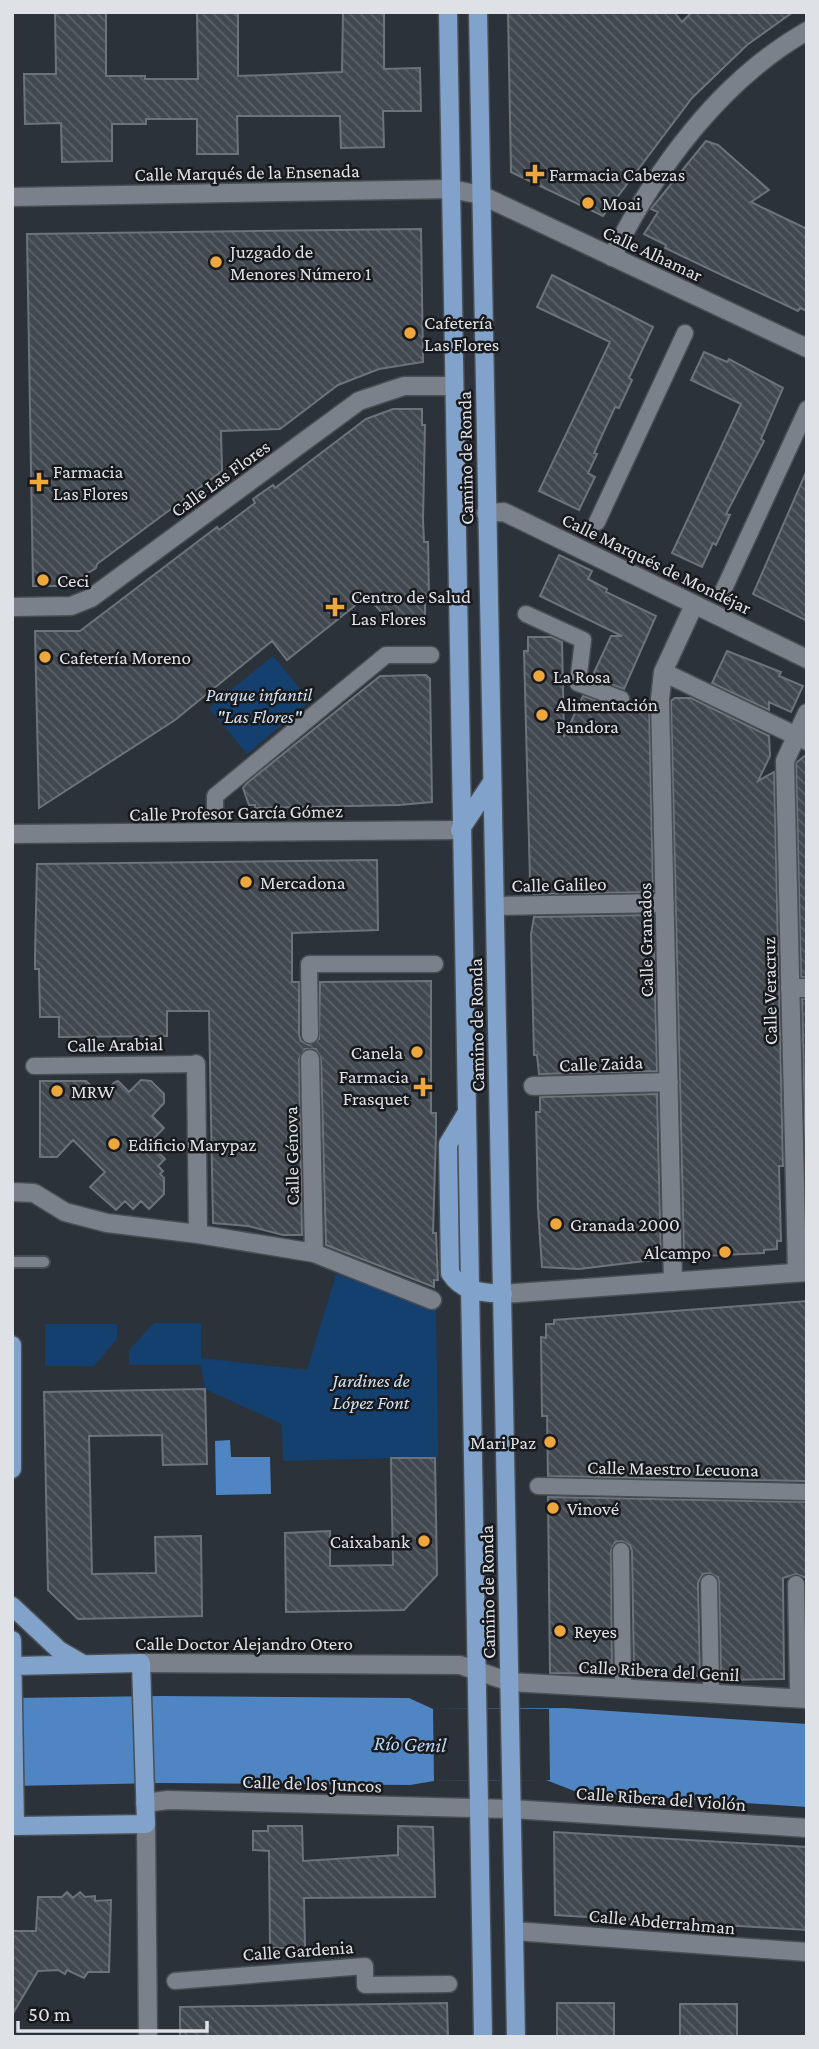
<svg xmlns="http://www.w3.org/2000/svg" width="819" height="2049" viewBox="0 0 819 2049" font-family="'Crimson Pro',serif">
	<defs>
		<pattern id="building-back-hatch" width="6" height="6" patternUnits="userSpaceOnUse" patternTransform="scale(1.75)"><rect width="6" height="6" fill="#414850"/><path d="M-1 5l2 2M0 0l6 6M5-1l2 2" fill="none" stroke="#5c6269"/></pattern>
	</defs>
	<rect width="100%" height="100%" fill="#2c323a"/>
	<path fill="#14406f" d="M273,656L310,701L247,754L209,708Z
		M336,1274L436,1309L438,1457L283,1461L282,1424L205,1389L201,1365H129V1350L154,1323H201V1358L307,1370Z
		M45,1324H117V1339L94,1366H45Z"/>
	<path fill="#4f85c3" d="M230,1440L231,1457H270L271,1494L216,1495L215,1441Z
		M162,1696L409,1698L433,1709L565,1708L807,1724V1807L577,1792L546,1780L434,1781L410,1785L162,1783L12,1786V1698Z"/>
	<path fill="#2c323a" d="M433,1709H549L550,1780L434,1781Z"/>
	<path fill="url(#building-back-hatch)" stroke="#6b737b" stroke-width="2" d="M55,12H106V76H145V79H198L197,12H238V76L342,72L343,12H384V69L420,68L421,111H383L384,147L341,148L340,116H237L238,154H197V119H146V124H112V161L62,162L61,123L25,124L24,74H56Z
		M508,12H674L682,22L692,12H793L747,45L692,98L603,216L511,172Z
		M706,141L718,145L769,190L751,202L807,229V311L800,308L798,311L724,276L665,248L666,245L644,234L658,212L651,209L654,205Z
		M421,229L423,362L379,369L338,385L280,429L221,431L222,471L97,564L96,568L66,586H33L27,234Z
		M552,275L653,327L629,378L632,380L619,408L615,407L594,453L597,454L588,473L595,477L579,510L539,491L610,342L537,307Z
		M704,352L727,362L729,359L783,388L761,439L764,441L726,514L730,515L716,545L713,543L702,567L672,553L741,404L691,380Z
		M393,409H422V425H425L423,520L424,542H428L429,597H425V624L391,623L367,596L287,660L272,641L175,720L39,808L35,631H80L217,527L219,530L255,503L253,499L273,485L275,488L366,419Z
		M807,470V621L753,594Z
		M559,555L592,571L588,579L607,589L606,592L656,616L624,689L592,677L611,636H622L540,596Z
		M528,637H551L562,642L564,737L583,696L622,709L631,702H649L653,892L534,894V879L530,880L524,651H528Z
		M727,651L781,672L779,676L803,686L791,712L769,702V710L712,683Z
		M426,675L430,679L432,802L399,805L255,808V805H249L243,788L247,783L380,676Z
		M675,698H691L769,736L770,756L758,781L774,772L783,1166H779L781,1241H777V1249L764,1250V1253L684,1257L671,701Z
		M807,754V977H801L796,763Z
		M377,860L378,930L292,933V982H299V1035L301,1041L309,1045L319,1039L320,982L431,981V1113H436V1133L433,1233H436L438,1280H434V1287L326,1245L321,1059L316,1049H305L299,1059L302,1235H283L248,1226L213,1223L209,1011H167V1036L59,1037V1017H40L39,969H35V955L37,864Z
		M653,915L657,1071L539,1074L537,1055H534L531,934L534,917Z
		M802,999H807V1165H806Z
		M141,1080L151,1081L164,1094V1103L152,1116L164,1128L149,1143L165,1159L158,1166L163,1171L160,1174L164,1178V1194L149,1209L141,1201L133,1209L125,1201L116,1210L90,1187L105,1172L73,1140L57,1157H40V1081H86L101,1095L115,1082L118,1081L129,1092Z
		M657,1094L661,1259L579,1269L542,1267L538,1208L536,1112H540V1097Z
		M807,1301V1481L548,1476L547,1416H542L541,1337L546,1338V1324H554V1320Z
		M205,1389L207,1464L163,1465L162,1435L89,1436L92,1574L156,1573L155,1537L201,1536L202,1616L78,1619L48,1590L44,1392Z
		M391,1458H435L437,1575L404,1610L286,1612L285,1533L330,1531V1566L393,1565Z
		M548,1497L807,1502V1578L796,1574L783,1578L784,1679L724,1680L721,1676L719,1583L718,1577L709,1573L703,1574L698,1583L700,1676H634L632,1551L630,1545L622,1541L615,1542L611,1551L612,1674L550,1673Z
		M268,1826H302L303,1861L398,1855V1826L433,1827L435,1897L304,1898L305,1948H270L269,1851L253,1850V1831H268Z
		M554,1832L807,1847V1930L555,1915Z
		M67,1892L73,1898L80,1892L85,1897L95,1896V1901L111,1900L109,1972H88L84,1978L67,1970L65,1974L58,1970L38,1971L12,2015V1931H36L38,1897H62Z
		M447,2003L448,2037H180V2007Z
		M557,2003H614V2037H557Z
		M680,2004H737V2037H680Z"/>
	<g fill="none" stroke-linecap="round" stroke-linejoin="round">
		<defs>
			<path id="service" d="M12,1262H44"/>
			<path id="pedestrian" d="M597,522L685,333
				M723,591L807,409
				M526,614L583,640L578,683L621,699
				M215,811V796L386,655H431
				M310,1035L309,964H435
				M34,1066L196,1064
				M538,1486L807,1492
				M621,1551L623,1680
				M709,1583L711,1684
				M796,1584L798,1688
				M175,1981L365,1966V1985L449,1984"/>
			<path id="minor" d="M612,257C655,169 721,80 807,31
				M663,672L807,741
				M495,906L665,903
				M790,988H807
				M310,1059L314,1253
				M196,1064L198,1234
				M533,1086L669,1082
				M12,1192L34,1193L65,1212L107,1223L198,1234L314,1253L432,1300
				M673,1282L660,699L663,672L694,605
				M512,1809L807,1828
				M514,1931L807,1952"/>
			<path id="tertiary" d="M486,513L504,512L807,659
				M12,607L71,606L91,598L359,401L404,386H454
				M12,834L460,830
				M797,1272L785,761L807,713
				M510,1682L807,1699"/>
			<path id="secondary" d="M12,197L451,189L481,195L807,348
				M503,1294L807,1272
				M141,1663L460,1665L510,1682
				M145,1803L168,1800L512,1809
				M146,1824L148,2037"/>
			<path id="primary" d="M448,12L483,2037
				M478,12L516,2037
				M460,830L492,782
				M466,1114L448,1144L450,1273C463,1293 481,1292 503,1294
				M12,1345V1469
				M12,1606L59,1650L83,1664
				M12,1640L15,1826L146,1824L141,1663L14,1666"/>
		</defs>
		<use href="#service" stroke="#494e54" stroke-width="14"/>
		<use href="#pedestrian" stroke="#494e54" stroke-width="19"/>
		<use href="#minor" stroke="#494e54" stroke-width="21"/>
		<use href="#tertiary" stroke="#494e54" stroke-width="21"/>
		<use href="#secondary" stroke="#494e54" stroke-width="21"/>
		<use href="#primary" stroke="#494e54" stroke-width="21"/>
		<use href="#service" stroke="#7a818a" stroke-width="10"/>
		<use href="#pedestrian" stroke="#7a818a" stroke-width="16"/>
		<use href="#minor" stroke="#7a818a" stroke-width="18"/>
		<use href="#tertiary" stroke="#7a818a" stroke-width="18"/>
		<use href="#secondary" stroke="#7a818a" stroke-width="18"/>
		<use href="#primary" stroke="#81a2ca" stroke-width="18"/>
	</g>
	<g fill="#eea73d" stroke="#17191d" stroke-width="2.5">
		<path d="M531.5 163.5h7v7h7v7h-7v7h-7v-7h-7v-7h7z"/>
		<circle cx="588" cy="203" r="7"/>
		<circle cx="216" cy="262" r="7"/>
		<circle cx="410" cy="333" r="7"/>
		<path d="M35.5 471.5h7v7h7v7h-7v7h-7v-7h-7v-7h7z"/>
		<circle cx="43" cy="580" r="7"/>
		<path d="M331.5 596.5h7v7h7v7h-7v7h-7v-7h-7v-7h7z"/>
		<circle cx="45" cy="657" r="7"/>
		<circle cx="539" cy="676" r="7"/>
		<circle cx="542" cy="715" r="7"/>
		<circle cx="246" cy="882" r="7"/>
		<circle cx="417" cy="1052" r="7"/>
		<path d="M419.5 1076.5h7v7h7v7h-7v7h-7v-7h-7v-7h7z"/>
		<circle cx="57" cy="1091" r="7"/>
		<circle cx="114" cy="1144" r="7"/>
		<circle cx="556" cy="1224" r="7"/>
		<circle cx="725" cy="1252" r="7"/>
		<circle cx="550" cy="1442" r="7"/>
		<circle cx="553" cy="1508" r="7"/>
		<circle cx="424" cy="1541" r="7"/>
		<circle cx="560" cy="1631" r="7"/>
	</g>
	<g text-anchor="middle" stroke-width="5" stroke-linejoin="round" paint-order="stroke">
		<g font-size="19" fill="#dee2e7" stroke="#17191d">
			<text transform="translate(247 172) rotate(-1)" y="7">Calle Marqués de la Ensenada</text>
			<text transform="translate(653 253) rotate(25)" y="7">Calle Alhamar</text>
			<text transform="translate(465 458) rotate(-91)" y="7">Camino de Ronda</text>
			<text transform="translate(220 478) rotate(-36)" y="7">Calle Las Flores</text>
			<text transform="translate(657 563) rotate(26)" y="7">Calle Marqués de Mondéjar</text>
			<text transform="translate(236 812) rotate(-1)" y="7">Calle Profesor García Gómez</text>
			<text transform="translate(559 884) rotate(-1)" y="7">Calle Galileo</text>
			<text transform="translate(645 940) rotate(-91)" y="7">Calle Granados</text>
			<text transform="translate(769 991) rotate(-91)" y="7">Calle Veracruz</text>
			<text transform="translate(476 1025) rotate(-91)" y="7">Camino de Ronda</text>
			<text transform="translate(115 1044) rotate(-1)" y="7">Calle Arabial</text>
			<text transform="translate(601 1063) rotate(-2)" y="7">Calle Zaida</text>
			<text transform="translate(291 1156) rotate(-91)" y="7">Calle Génova</text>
			<text transform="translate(673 1468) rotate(1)" y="7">Calle Maestro Lecuona</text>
			<text transform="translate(487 1592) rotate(-91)" y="7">Camino de Ronda</text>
			<text x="244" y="1650">Calle Doctor Alejandro Otero</text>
			<text transform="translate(659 1670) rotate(3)" y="7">Calle Ribera del Genil</text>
			<text transform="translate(312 1783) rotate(2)" y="7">Calle de los Juncos</text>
			<text transform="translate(661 1798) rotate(4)" y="7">Calle Ribera del Violón</text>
			<text transform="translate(662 1921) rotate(5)" y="7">Calle Abderrahman</text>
			<text transform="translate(298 1950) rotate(-4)" y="7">Calle Gardenia</text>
		</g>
		<g font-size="19" fill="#dee2e7" stroke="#17191d" text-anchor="start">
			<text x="549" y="181">Farmacia Cabezas</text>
			<text x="602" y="210">Moai</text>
			<text x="230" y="258">Juzgado de<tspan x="230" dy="22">Menores Número 1</tspan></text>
			<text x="424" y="329">Cafetería<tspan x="424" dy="22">Las Flores</tspan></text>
			<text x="53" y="478">Farmacia<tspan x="53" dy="22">Las Flores</tspan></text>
			<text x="57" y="587">Ceci</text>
			<text x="351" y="603">Centro de Salud<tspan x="351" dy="22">Las Flores</tspan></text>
			<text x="59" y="664">Cafetería Moreno</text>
			<text x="553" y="683">La Rosa</text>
			<text x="556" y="711">Alimentación<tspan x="556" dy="22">Pandora</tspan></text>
			<text x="260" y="889">Mercadona</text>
			<text x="403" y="1059" text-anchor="end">Canela</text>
			<text x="409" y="1083" text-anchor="end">Farmacia<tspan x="409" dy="22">Frasquet</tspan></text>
			<text x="71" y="1098">MRW</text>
			<text x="128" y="1151">Edificio Marypaz</text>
			<text x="570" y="1231">Granada 2000</text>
			<text x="711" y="1259" text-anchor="end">Alcampo</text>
			<text x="536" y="1449" text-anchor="end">Mari Paz</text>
			<text x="567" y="1515">Vinové</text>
			<text x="410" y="1548" text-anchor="end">Caixabank</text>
			<text x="574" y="1638">Reyes</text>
		</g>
		<g font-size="19" font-style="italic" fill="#d3e1f2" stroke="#17191d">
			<text x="259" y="701">Parque infantil<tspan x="259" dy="22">"Las Flores"</tspan></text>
			<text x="371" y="1387">Jardines de<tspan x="371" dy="22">López Font</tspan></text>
		</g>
		<g font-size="21" font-style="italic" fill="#bad6f8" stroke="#17191d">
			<text transform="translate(410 1744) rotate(2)" y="7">Río Genil</text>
		</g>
	</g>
	<rect width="819" height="2049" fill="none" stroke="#dee2e7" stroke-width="28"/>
	<path d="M18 2021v10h189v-10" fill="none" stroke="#dee2e7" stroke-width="3.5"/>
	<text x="28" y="2021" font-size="21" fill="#dee2e7" stroke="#17191d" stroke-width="5" paint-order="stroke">50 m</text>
</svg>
